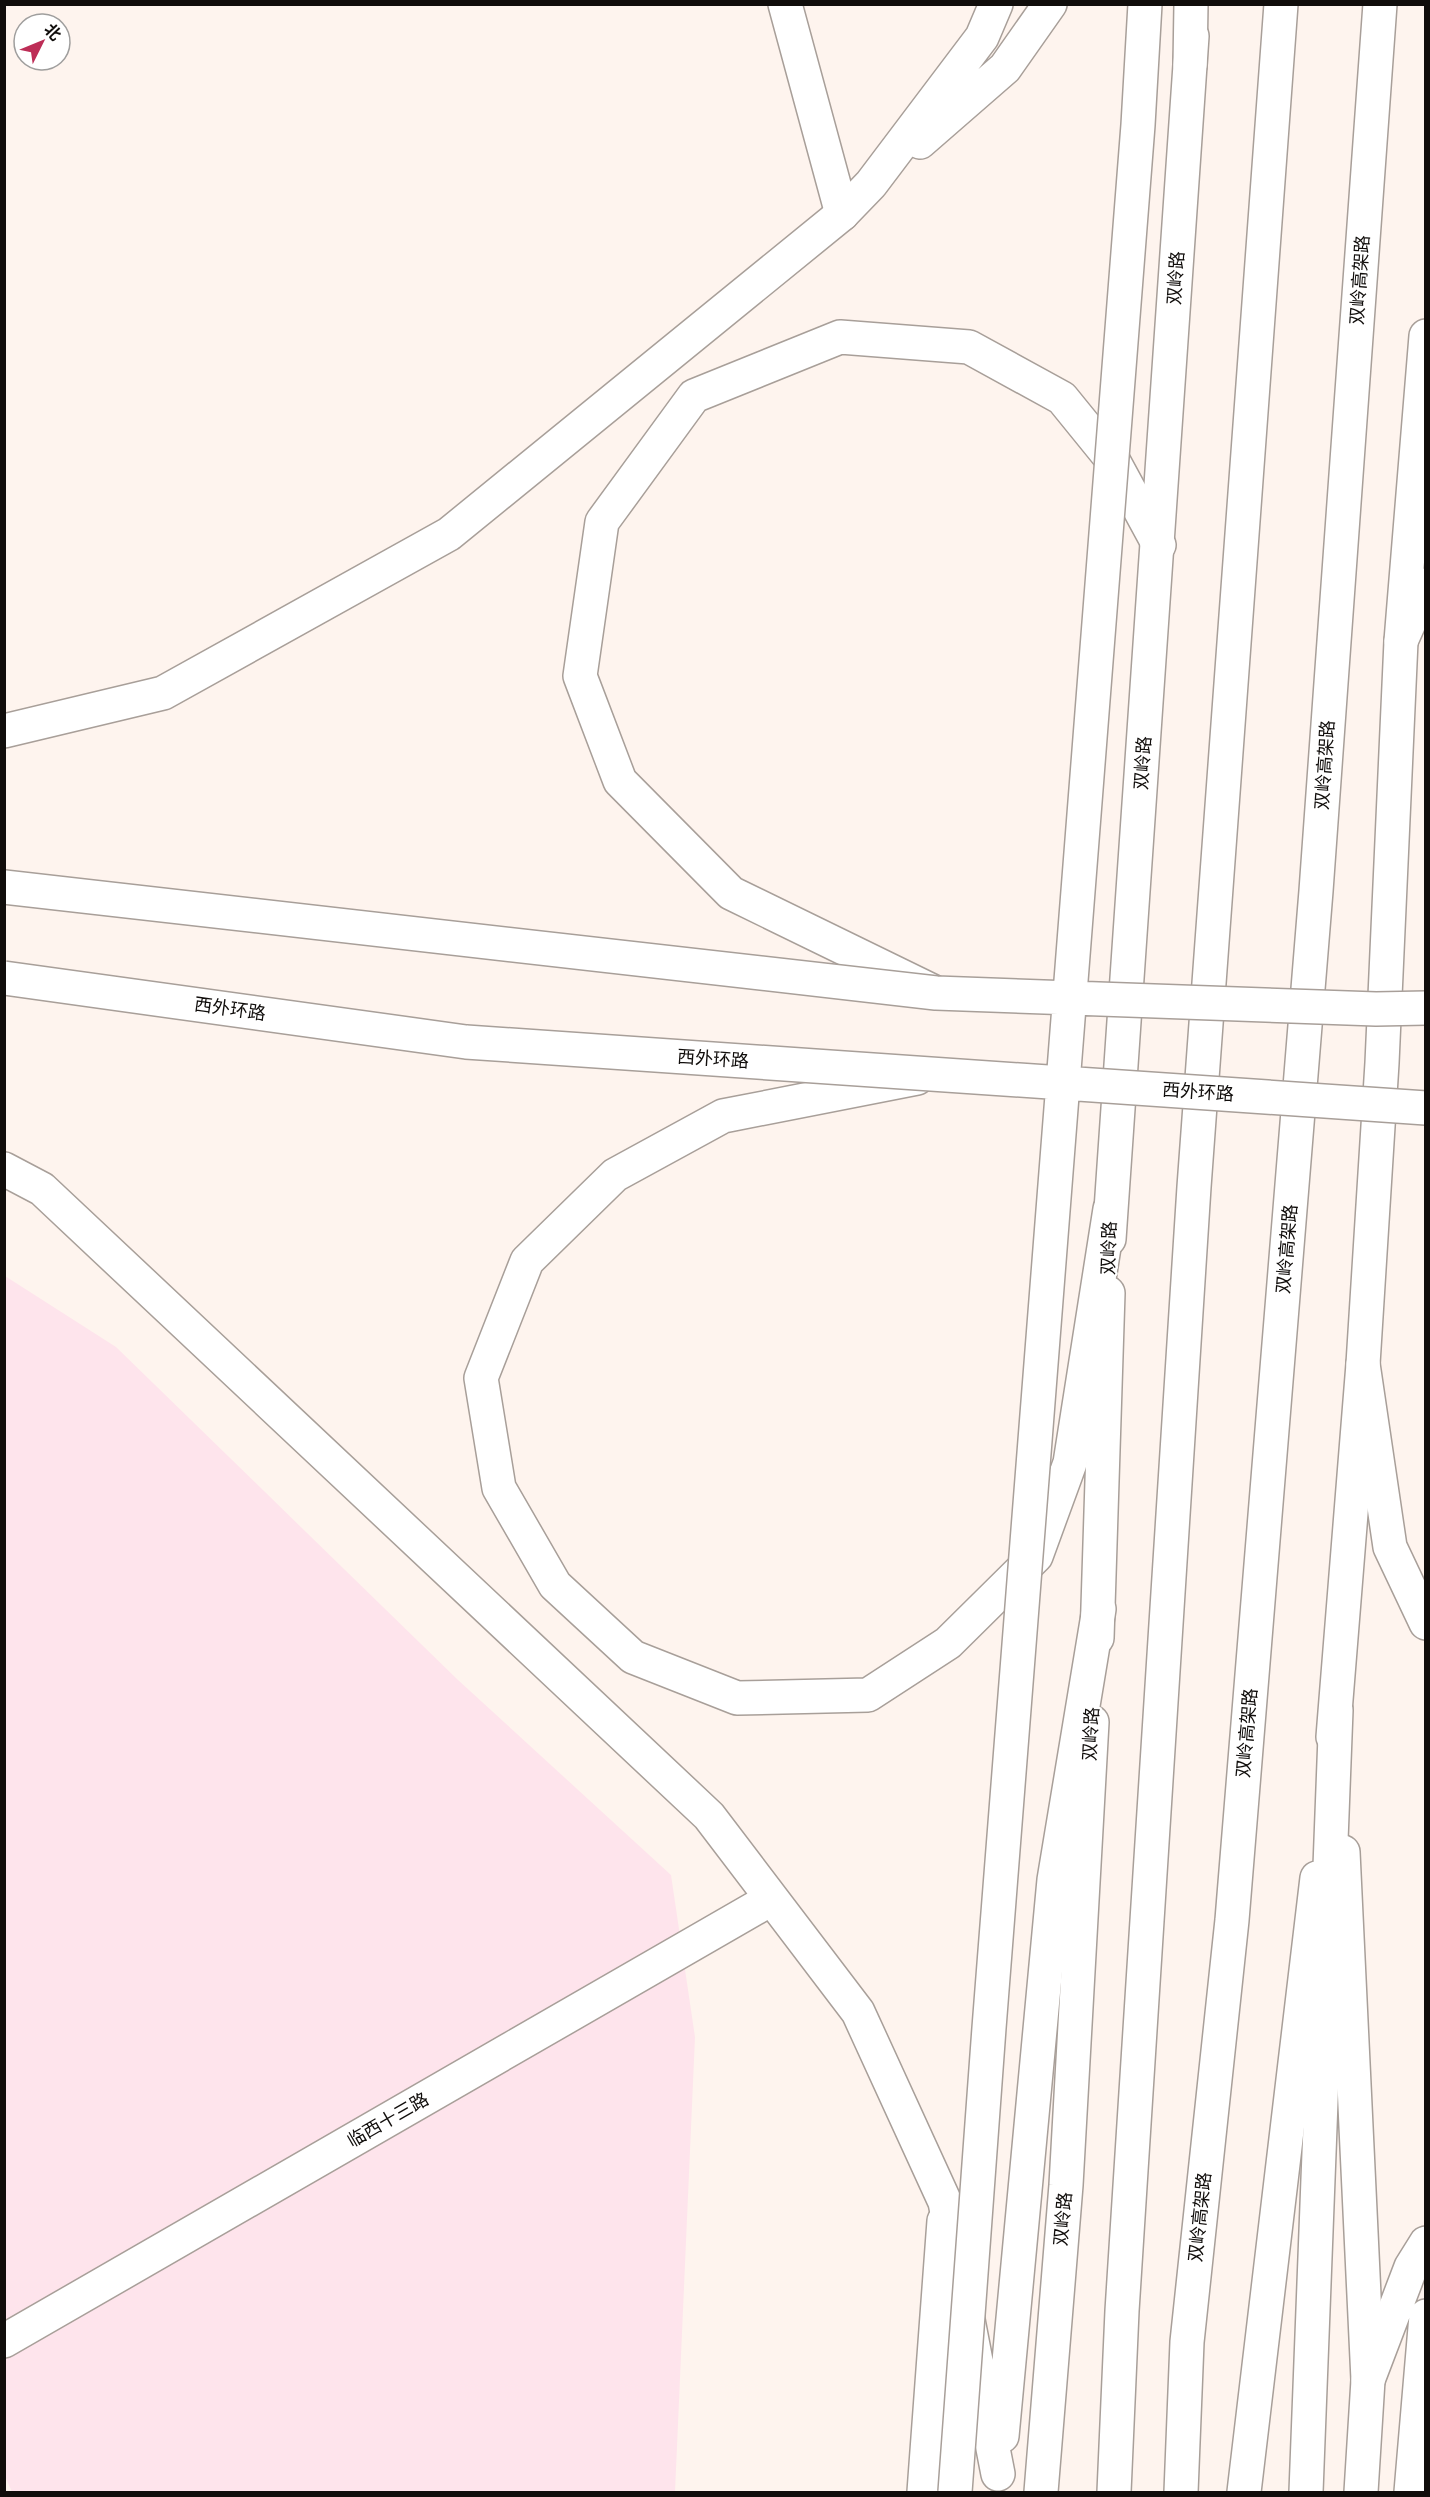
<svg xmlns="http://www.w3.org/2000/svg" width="1430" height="2497" viewBox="0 0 1430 2497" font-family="'Alegreya Sans','Noto Sans SC',sans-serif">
	<rect width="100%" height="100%" fill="#fef4ee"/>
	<path fill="#fee4ec" d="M5,1276L116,1347L458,1680L671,1875L695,2037L675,2492H12L5,2476Z"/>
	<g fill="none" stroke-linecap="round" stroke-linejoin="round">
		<defs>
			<path id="street" d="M4,2341L771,1899"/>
			<path id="secondary" d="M785,4L842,214
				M1109,1239L1192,36
				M1097,1638L1108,1293
				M1333,1737L1363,1364L1382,1063L1401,641L1426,336
				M1343,1852L1368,2380L1361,2492
				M924,2492L944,2221
				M1041,2492L1066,2185L1092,1722
				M1244,2492L1317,1878"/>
			<path id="highway" d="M1190,65L1191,4
				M920,142L1005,68L1050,4
				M1401,641L1426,585
				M4,731L163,693L449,534L842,214L871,184L982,37L996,4
				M932,991L731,893L620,781L580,676L602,522L694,396L840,337L969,347L1062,398L1114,462L1159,545
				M917,1078L723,1116L615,1175L527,1261L481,1378L499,1488L555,1585L633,1657L737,1698L868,1695L948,1643L1036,1556L1070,1463L1110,1209
				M4,1169L42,1189L709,1816L858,2012L945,2202L998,2474
				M1363,1364L1390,1547L1426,1623
				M1368,2380L1411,2267L1426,2243
				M1002,2436L1054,1880L1099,1609
				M1114,2492L1122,2311L1194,1187L1281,4
				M1181,2492L1187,2342L1232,1920L1316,891L1380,4
				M1306,2492L1336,1710
				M1411,2492L1426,2316"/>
		</defs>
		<use href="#street" stroke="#a89f99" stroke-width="36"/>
		<use href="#secondary" stroke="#a89f99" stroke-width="36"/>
		<use href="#highway" stroke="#a89f99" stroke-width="36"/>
		<use href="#street" stroke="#fff" stroke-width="33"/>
		<use href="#secondary" stroke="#fff" stroke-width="33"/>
		<use href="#highway" stroke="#fff" stroke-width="33"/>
		<defs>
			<path id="highway-bridge" d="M4,887L936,993L1376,1009L1426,1008
				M4,978L466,1042L1426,1108
				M955,2492L989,2028L1138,125L1145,4"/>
		</defs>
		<use href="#highway-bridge" stroke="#a89f99" stroke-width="36" stroke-linecap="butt"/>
		<use href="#highway-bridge" stroke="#fff" stroke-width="33"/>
	</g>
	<g text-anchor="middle" stroke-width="4.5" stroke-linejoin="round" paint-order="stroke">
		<g font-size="18" fill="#100d0b" stroke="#fff">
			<text transform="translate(1176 278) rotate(-86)" y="6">双岭路</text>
			<text transform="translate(1360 280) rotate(-86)" y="6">双岭高架路</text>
			<text transform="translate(1143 763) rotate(-86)" y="6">双岭路</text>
			<text transform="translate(1325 765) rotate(-86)" y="6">双岭高架路</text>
			<text transform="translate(230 1009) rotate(8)" y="6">西外环路</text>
			<text transform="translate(713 1059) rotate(4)" y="6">西外环路</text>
			<text transform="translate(1198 1092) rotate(4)" y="6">西外环路</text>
			<text transform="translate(1109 1248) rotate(-88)" y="6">双岭路</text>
			<text transform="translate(1287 1249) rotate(-85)" y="6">双岭高架路</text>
			<text transform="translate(1247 1733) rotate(-85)" y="6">双岭高架路</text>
			<text transform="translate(1091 1734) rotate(-87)" y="6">双岭路</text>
			<text transform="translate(388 2120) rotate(-30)" y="6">临西十三路</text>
			<text transform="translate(1200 2217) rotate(-84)" y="6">双岭高架路</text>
			<text transform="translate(1063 2219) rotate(-85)" y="6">双岭路</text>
		</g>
	</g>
	<rect width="1430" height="2497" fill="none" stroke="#100d0b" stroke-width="12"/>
	<g transform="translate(42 42) rotate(47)"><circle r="28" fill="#ffffff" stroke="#9f9e9d" stroke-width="1.5"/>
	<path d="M0-4.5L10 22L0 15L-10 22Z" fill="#bd2d56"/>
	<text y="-9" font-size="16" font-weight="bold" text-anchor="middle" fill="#100d0b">北</text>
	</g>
</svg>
